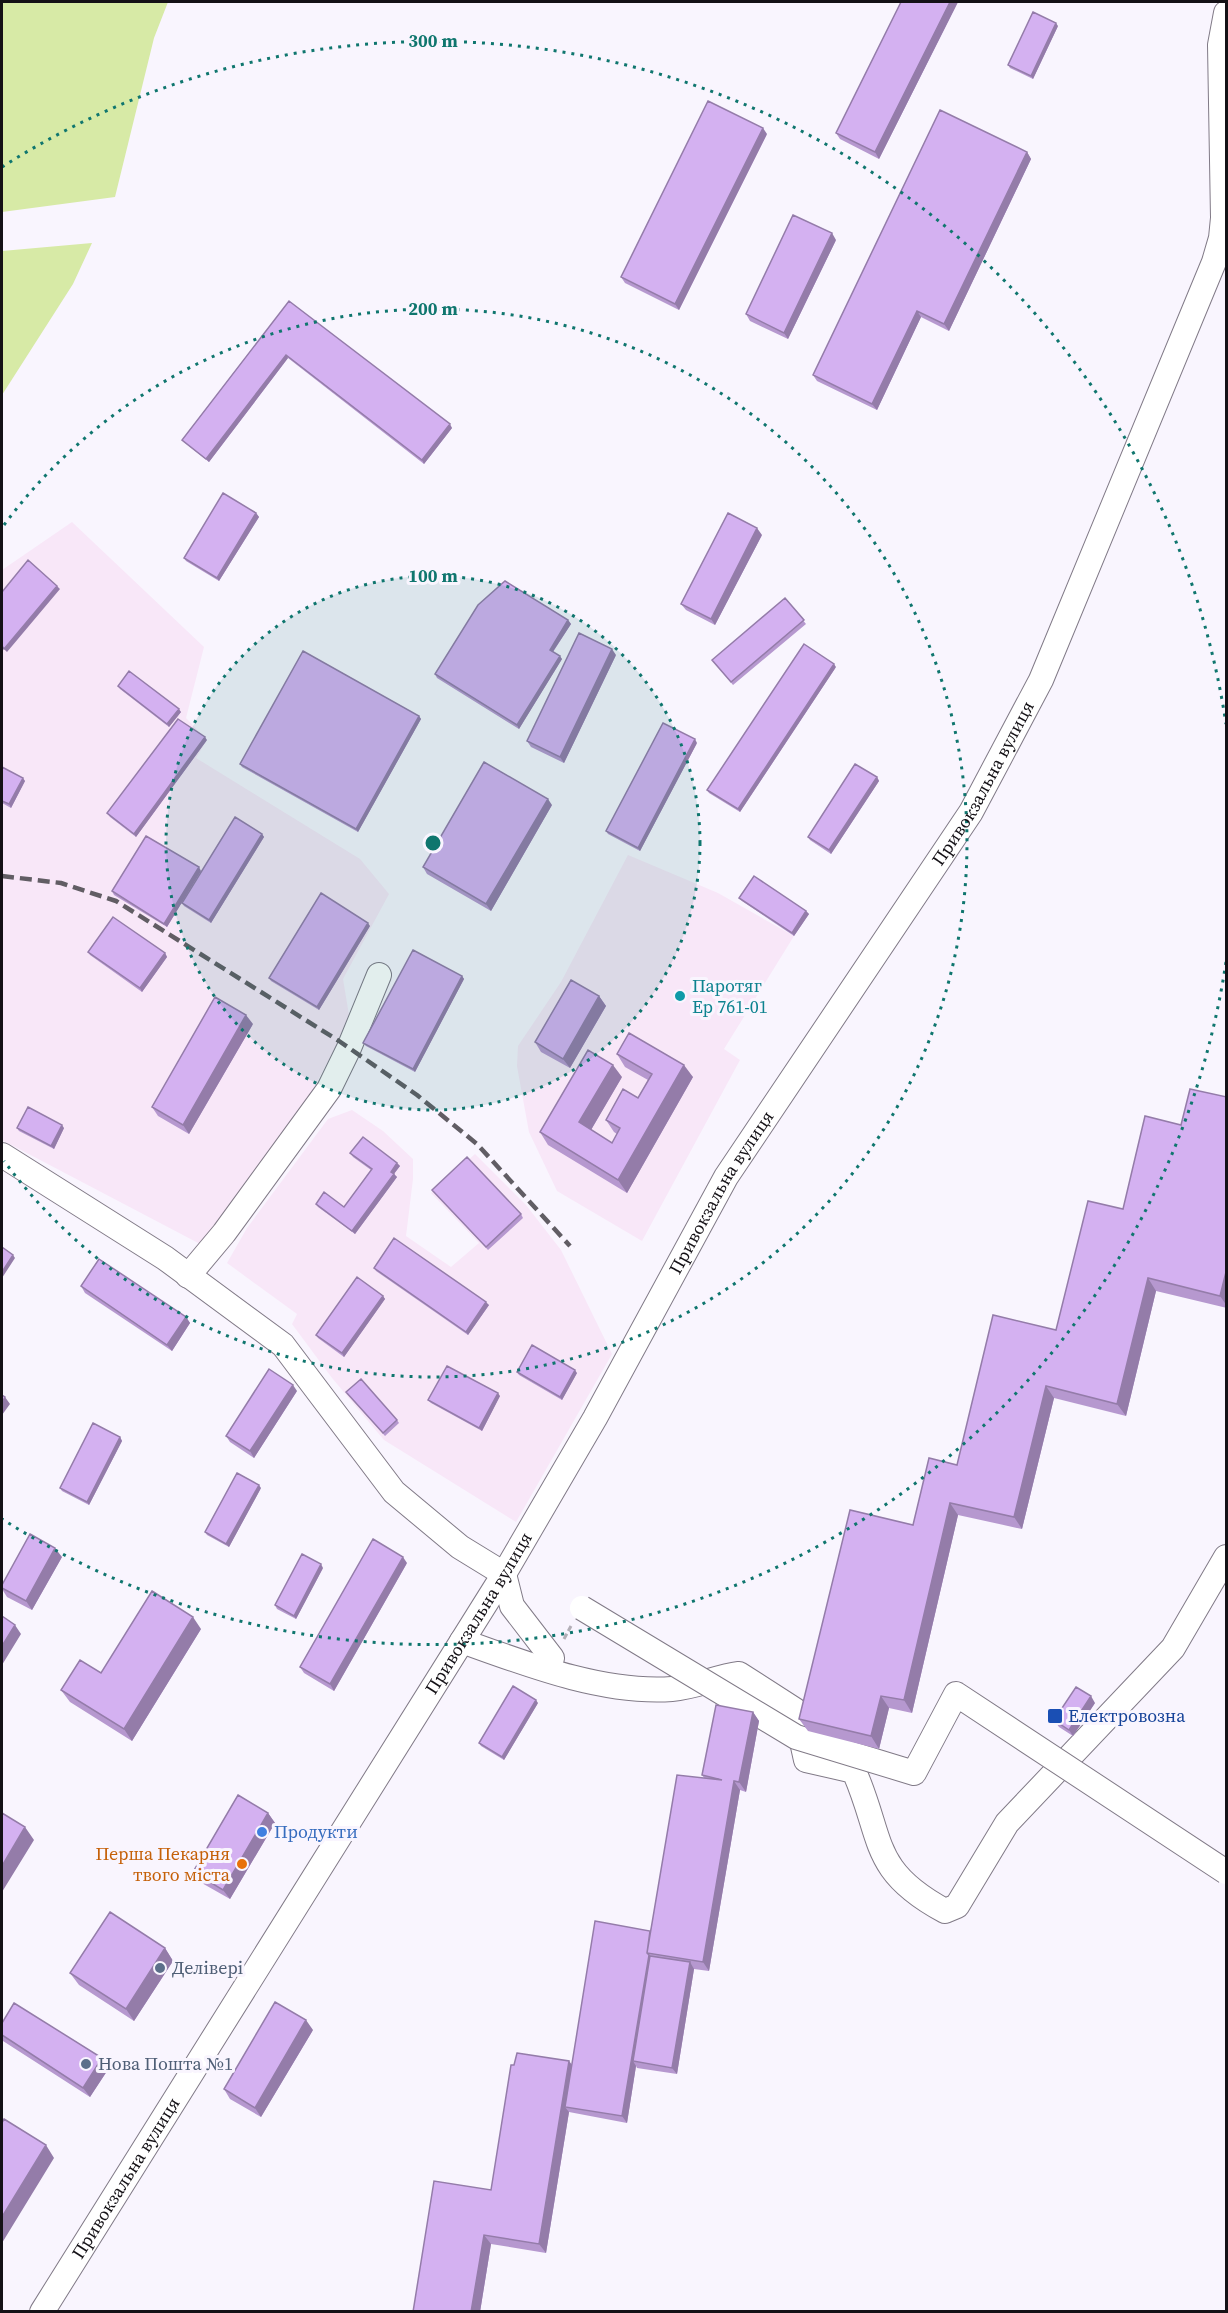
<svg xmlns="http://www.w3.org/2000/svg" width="1228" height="2313" viewBox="0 0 1228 2313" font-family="'Source Serif 4',serif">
	<rect width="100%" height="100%" fill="#f9f5fe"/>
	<path fill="#f8e7f8" d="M72,522L204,647L186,718L207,740L196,758L360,859L389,894L343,979L350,1021L306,1102L202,1245L2,1140V570Z
		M628,855L718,893L794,936L724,1049L740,1060L642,1241L557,1191L529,1132L517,1066L518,1046L561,982Z
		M352,1110L383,1131L413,1159V1179L406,1236L451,1267L479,1243L431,1193L475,1154L526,1205L561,1250L612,1354L516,1522L384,1440L332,1378L292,1324L297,1314L227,1263L247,1228L328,1119Z"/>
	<path fill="#d7eaa6" d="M2,2H168L154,38L115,197L2,212Z
		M92,243L73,284L2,395V251Z"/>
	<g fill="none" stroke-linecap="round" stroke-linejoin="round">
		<defs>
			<g id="minor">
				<path d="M2,1155L165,1258L283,1345L394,1492L460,1547L504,1574L512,1606L552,1658"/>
				<path d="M188,1276L224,1233L329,1089L349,1048L379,975"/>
				<path d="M462,1641C526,1664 603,1694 672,1689C695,1687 717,1677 739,1674L795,1710L806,1760L854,1771C884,1839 869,1870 945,1911L957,1906L1007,1823L1173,1648L1226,1557"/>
				<path id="s1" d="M42,2312L504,1574L595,1418L726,1177L971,812L1041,680L1214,262L1221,238L1223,218L1220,45L1226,13"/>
			</g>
		</defs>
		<use href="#minor" stroke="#817a87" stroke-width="26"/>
		<path stroke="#b3afb7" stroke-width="3" stroke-dasharray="6 3" stroke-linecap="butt" d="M564,1639L571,1626"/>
		<use href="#minor" stroke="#fff" stroke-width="24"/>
		<path stroke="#615d64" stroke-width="4.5" stroke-dasharray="12 6" stroke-linecap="butt" d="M2,876L61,883L116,901L339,1041L417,1095L477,1144L570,1246"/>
		<defs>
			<path id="minor-bridge" d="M582,1608L796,1737L914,1773L956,1694L1226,1872"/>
		</defs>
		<use href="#minor-bridge" stroke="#817a87" stroke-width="26" stroke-linecap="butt"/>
		<use href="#minor-bridge" stroke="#fff" stroke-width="24"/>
	</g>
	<path fill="#b698cf" d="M901,2H958L879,159L840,139L836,133Z
		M1058,26L1033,79L1010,68L1008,65Z
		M767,134L679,310L625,283L621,277Z
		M1027,152L1031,159L949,331L921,317L877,410L817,381L813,375Z
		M836,240L788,339L750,321L746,314Z
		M289,301L452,428L424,464L288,358L209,462L185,443L182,440Z
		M256,513L259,517L219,581L186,561L184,558Z
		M762,535L715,625L686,610L681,604Z
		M785,598L806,624L733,685L715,663Z
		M568,620L571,624L553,652L562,659L519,729L437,678L435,674Z
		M616,655L564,763L531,747L527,741Z
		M836,667L740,812L709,793L707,790Z
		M118,686L181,712L169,727L120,689Z
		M419,716L421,719L358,832L242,767L240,764Z
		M207,740L136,837L110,817L107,813Z
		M697,743L640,851L608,834L606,831Z
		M2,767L25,781L11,808L2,803Z
		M877,777L879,781L831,854L810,840L808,837Z
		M552,805L491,911L427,874L423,867Z
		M262,834L264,837L211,923L184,906L182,903Z
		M201,871L167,927L114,895L112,891Z
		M739,898L806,911L809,914L794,936L742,901Z
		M370,926L319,1010L271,981L269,978Z
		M88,952L165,953L167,957L142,992L90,955Z
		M462,976L464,979L415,1072L366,1046L363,1043Z
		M599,996L606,1006L570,1068L541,1052L535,1042Z
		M253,1024L189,1134L158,1116L152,1107Z
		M617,1054L693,1077L627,1193L548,1145L540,1132L622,1077L591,1130L612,1143L617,1134L614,1132L606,1120L638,1098L648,1080L625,1067Z
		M1227,1097V1308L1156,1291L1126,1416L1054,1398L1022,1529L958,1515L912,1713L889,1708L879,1749L808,1731L799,1719L913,1525L1056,1330L1123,1209L1181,1125Z
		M17,1128H64L54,1149L19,1131Z
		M350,1153L397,1163L400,1166L394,1174L397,1177L355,1234L318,1207L316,1204L344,1207L371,1170L353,1157Z
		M432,1190L521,1214L523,1218L488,1250Z
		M374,1268L489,1305L468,1335L376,1271Z
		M81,1286L186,1317L190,1323L172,1351L85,1293Z
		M383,1296L385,1299L344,1357L318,1338L316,1335Z
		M517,1372L577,1373L562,1400L519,1375Z
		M297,1391L254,1458L230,1442L226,1436Z
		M346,1392L397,1420L399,1423L385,1436Z
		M500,1396L482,1431L431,1403L428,1400Z
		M120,1437L122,1441L89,1505L62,1491L60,1488Z
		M261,1488L229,1547L207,1535L205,1532Z
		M62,1557L32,1610L7,1597L2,1589V1585Z
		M407,1563L334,1691L304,1673L300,1667Z
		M323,1568L296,1619L277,1609L275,1605Z
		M201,1629L132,1741L70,1702L61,1690Z
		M538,1703L504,1760L481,1746L479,1743Z
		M1095,1703L1073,1736L1059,1727L1054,1720Z
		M753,1712L759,1721L746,1792L740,1790L709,1971L694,1969L677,2074L637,2068L636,2066L627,2123L569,2112L546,2253L491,2244L480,2312H413L491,2190L514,2065L569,2061L572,2065L650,1931L704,1778L702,1775Z
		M268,1813L275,1823L230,1899L200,1882L193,1872Z
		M165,1948L173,1961L134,2021L79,1985L70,1973Z
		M2,2023L102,2058L109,2068L90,2097L3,2041L2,2040Z
		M313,2030L261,2117L230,2099L224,2089Z"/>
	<path fill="#947ca9" d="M950,2H958L879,159L875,152Z
		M1056,23L1058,26L1033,79L1031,76Z
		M763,128L767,134L679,310L675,304Z
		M1027,152L1031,159L949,331L944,324Z
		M832,233L836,240L788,339L784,333Z
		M917,311L921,317L877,410L872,404Z
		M286,355L288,358L209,462L206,459Z
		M450,424L452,428L424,464L422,460Z
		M256,513L259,517L219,581L217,578Z
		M757,528L762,535L715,625L711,619Z
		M57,586L60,589L7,652L4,649Z
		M568,620L571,624L552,653L550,650Z
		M612,649L616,655L564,763L560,757Z
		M560,656L562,659L519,729L517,725Z
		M834,664L836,667L740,812L738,809Z
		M179,709L181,712L169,727L167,724Z
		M419,716L421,719L358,832L356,829Z
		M205,737L207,740L136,837L134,834Z
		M695,739L697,743L640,851L638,848Z
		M877,777L879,781L831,854L829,850Z
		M23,778L25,781L11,808L9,804Z
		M548,799L552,805L491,911L486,904Z
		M262,834L264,837L211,923L209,920Z
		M199,867L201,871L167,927L164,924Z
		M806,911L809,914L794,936L792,933Z
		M368,923L370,926L319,1010L317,1007Z
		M165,953L167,957L142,992L140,988Z
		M462,976L464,979L415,1072L413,1069Z
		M599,996L606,1006L570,1068L563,1059Z
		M246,1015L253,1024L189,1134L183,1125Z
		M613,1065L622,1077L588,1135L579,1122Z
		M684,1065L693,1077L627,1193L618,1180Z
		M62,1125L64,1128L54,1149L51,1146Z
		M397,1163L400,1166L393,1175L391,1172Z
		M394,1174L397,1177L355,1234L352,1231Z
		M13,1255L15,1258L2,1278V1272Z
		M1227,1268V1306L1220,1296Z
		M1148,1278L1156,1291L1126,1416L1117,1404Z
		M383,1296L385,1299L344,1357L342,1353Z
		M486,1302L489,1305L468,1335L466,1332Z
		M186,1317L190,1323L172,1351L167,1345Z
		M575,1370L577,1373L562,1400L560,1397Z
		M293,1385L297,1391L254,1458L250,1451Z
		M1046,1386L1054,1398L1022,1529L1014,1517Z
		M498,1393L500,1396L482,1431L479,1428Z
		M5,1397L10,1404L2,1415V1403Z
		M120,1437L122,1441L89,1505L87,1502Z
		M259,1485L261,1488L229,1547L226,1544Z
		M950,1503L958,1515L912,1713L904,1700Z
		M55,1548L62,1557L32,1610L26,1601Z
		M403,1557L407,1563L334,1691L330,1684Z
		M321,1564L323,1568L296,1619L294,1616Z
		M193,1617L201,1629L132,1741L124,1729Z
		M15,1625L21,1634L2,1665V1646Z
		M881,1696L889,1708L879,1749L871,1736Z
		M1091,1696L1095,1703L1073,1736L1069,1730Z
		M536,1700L538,1703L504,1760L502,1757Z
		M753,1712L759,1721L746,1792L739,1782Z
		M734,1781L740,1790L709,1971L703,1962Z
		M268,1813L275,1823L230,1899L223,1890Z
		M25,1827L34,1840L2,1892V1866Z
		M165,1948L173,1961L134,2021L126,2009Z
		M649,1955L653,1962L633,2061L636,2066L627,2123L622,2116Z
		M690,1962L694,1969L677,2074L672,2068Z
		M306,2020L313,2030L261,2117L255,2108Z
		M102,2058L109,2068L90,2097L83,2088Z
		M569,2061L576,2071L565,2107L569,2112L546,2253L539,2244Z
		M46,2145L54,2158L2,2243V2217Z
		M484,2235L491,2244L480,2312H471Z"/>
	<path fill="#d4b1f1" stroke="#947ca9" stroke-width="1.5" d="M901,2H950L875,152L836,133Z
		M1033,12L1056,23L1031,76L1008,65Z
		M708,101L763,128L675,304L621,277Z
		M940,110L1027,152L944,324L917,311L872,404L813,375Z
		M793,215L832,233L784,333L746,314Z
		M289,301L450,424L422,460L286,355L206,459L182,440Z
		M223,493L256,513L217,578L184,558Z
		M728,513L757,528L711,619L681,604Z
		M28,560L57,586L4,649L2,646V592Z
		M505,581L568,620L550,650L560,656L517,725L435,674L478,605Z
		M785,598L804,620L731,682L712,660Z
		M579,633L612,649L560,757L527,741Z
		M804,644L834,664L738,809L707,790Z
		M303,651L419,716L356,829L240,764Z
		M129,671L179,709L167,724L118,686Z
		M178,719L205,737L134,834L107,813Z
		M663,723L695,739L638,848L606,831Z
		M484,762L548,799L486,904L423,867Z
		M855,764L877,777L829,850L808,837Z
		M2,767L23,778L9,804L2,801Z
		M235,817L262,834L209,920L182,903Z
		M146,836L199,867L164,924L112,891Z
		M754,876L806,911L792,933L739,898Z
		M321,893L368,923L317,1007L269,978Z
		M113,917L165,953L140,988L88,952Z
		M413,950L462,976L413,1069L363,1043Z
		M571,980L599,996L563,1059L535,1042Z
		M215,997L246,1015L183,1125L152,1107Z
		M629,1033L684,1065L618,1180L540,1132L588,1050L613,1065L579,1122L612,1143L620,1128L606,1120L623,1089L638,1098L652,1074L617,1054Z
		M1190,1089L1227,1097V1268L1220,1296L1148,1278L1117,1404L1046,1386L1014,1517L950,1503L904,1700L881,1696L871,1736L799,1719L850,1510L913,1525L929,1458L957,1465L993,1315L1056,1330L1088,1201L1123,1209L1145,1116L1181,1125Z
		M28,1107L62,1125L51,1146L17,1128Z
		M363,1137L397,1163L391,1172L394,1174L352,1231L316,1204L324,1192L344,1207L372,1169L350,1153Z
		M467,1157L521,1214L486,1247L432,1190Z
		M394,1238L486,1302L466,1332L374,1268Z
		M2,1247L13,1255L2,1272Z
		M99,1259L186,1317L167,1345L81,1286Z
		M357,1277L383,1296L342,1353L316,1335Z
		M532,1345L575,1370L560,1397L517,1372Z
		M447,1366L498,1393L479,1428L428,1400Z
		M269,1369L293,1385L250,1451L226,1436Z
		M361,1379L397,1420L383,1433L346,1392Z
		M2,1395L5,1397L2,1403Z
		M93,1423L120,1437L87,1502L60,1488Z
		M237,1473L259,1485L226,1544L205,1532Z
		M30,1534L55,1548L26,1601L2,1588V1585Z
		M373,1539L403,1557L330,1684L300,1667Z
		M302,1554L321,1564L294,1616L275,1605Z
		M152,1591L193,1617L124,1729L61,1690L80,1660L101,1673Z
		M2,1616L15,1625L2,1646Z
		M513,1686L536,1700L502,1757L479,1743Z
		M1076,1687L1091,1696L1069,1730L1054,1720Z
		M716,1705L753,1712L739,1782L734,1781L703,1962L647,1953L677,1775L722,1780L702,1775Z
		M238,1795L268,1813L223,1890L193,1872Z
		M2,1813L25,1827L2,1866Z
		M110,1912L165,1948L126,2009L70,1973Z
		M595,1921L650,1931L647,1953L649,1955L622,2116L565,2107Z
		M650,1956L690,1962L672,2068L633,2061Z
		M275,2002L306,2020L255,2108L224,2089Z
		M14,2003L102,2058L83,2088L2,2035V2023Z
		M517,2053L569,2061L539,2244L484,2235L471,2312H413L434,2181L491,2190L511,2065H514Z
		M4,2119L46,2145L2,2217V2123Z"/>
	<circle cx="433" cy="843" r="267" fill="#0f766e" fill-opacity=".12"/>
	<g fill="none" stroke="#0f766e" stroke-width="3" stroke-dasharray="3 6">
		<circle cx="433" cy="843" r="267"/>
		<path d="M4 525A534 534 0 1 1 4 1161"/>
		<path d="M1226 962A802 802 0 0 1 2 1519M2 167A802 802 0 0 1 1226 724"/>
	</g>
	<circle fill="#0f9aa8" stroke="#f9f5fe" stroke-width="2" cx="680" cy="996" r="6"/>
	<rect fill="#1a4fb4" stroke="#f9f5fe" stroke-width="2" x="1047" y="1708" width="16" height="16" rx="3"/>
	<circle fill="#3f7fe0" stroke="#f9f5fe" stroke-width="2" cx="262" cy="1832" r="6"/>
	<circle fill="#e8710a" stroke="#f9f5fe" stroke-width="2" cx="242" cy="1864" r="6"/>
	<g fill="#5c6f8a" stroke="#f9f5fe" stroke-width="2">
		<circle cx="160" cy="1968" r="6"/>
		<circle cx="86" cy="2064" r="6"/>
	</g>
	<g text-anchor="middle" stroke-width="6" stroke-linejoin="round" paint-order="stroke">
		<g font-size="18" fill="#141116" stroke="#f9f5fe">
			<text dy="6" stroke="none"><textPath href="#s1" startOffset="1796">Привокзальна вулиця</textPath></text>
			<text dy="6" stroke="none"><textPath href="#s1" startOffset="1310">Привокзальна вулиця</textPath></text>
			<text dy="6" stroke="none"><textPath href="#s1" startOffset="824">Привокзальна вулиця</textPath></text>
			<text dy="6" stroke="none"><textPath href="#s1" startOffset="158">Привокзальна вулиця</textPath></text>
		</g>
		<g font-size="18" fill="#0d838f" stroke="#f9f5fe" text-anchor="start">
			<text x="692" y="992">Паротяг<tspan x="692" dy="21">Ер 761-01</tspan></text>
		</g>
		<g font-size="18" fill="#164399" stroke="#f9f5fe" text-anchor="start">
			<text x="1068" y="1722">Електровозна</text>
		</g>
		<g font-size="18" fill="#366cbe" stroke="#f9f5fe" text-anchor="start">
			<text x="274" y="1838">Продукти</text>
		</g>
		<g font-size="18" fill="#c56008" stroke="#f9f5fe" text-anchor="end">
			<text x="230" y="1860">Перша Пекарня<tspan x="230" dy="21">твого мiста</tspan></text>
		</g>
		<g font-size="18" fill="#4e5e75" stroke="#f9f5fe" text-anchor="start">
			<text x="172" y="1974">Делівері</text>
			<text x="98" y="2070">Нова Пошта №1</text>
		</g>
	</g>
	<circle cx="433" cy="843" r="9" fill="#0f766e" stroke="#f9f5fe" stroke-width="3"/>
	<g font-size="18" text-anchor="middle" font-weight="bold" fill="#0f766e" stroke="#f9f5fe" stroke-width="6" stroke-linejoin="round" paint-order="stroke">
		<text x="433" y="47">300 m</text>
		<text x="433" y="315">200 m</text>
		<text x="433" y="582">100 m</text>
	</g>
	<rect width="1228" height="2313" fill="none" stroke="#141116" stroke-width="6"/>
</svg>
